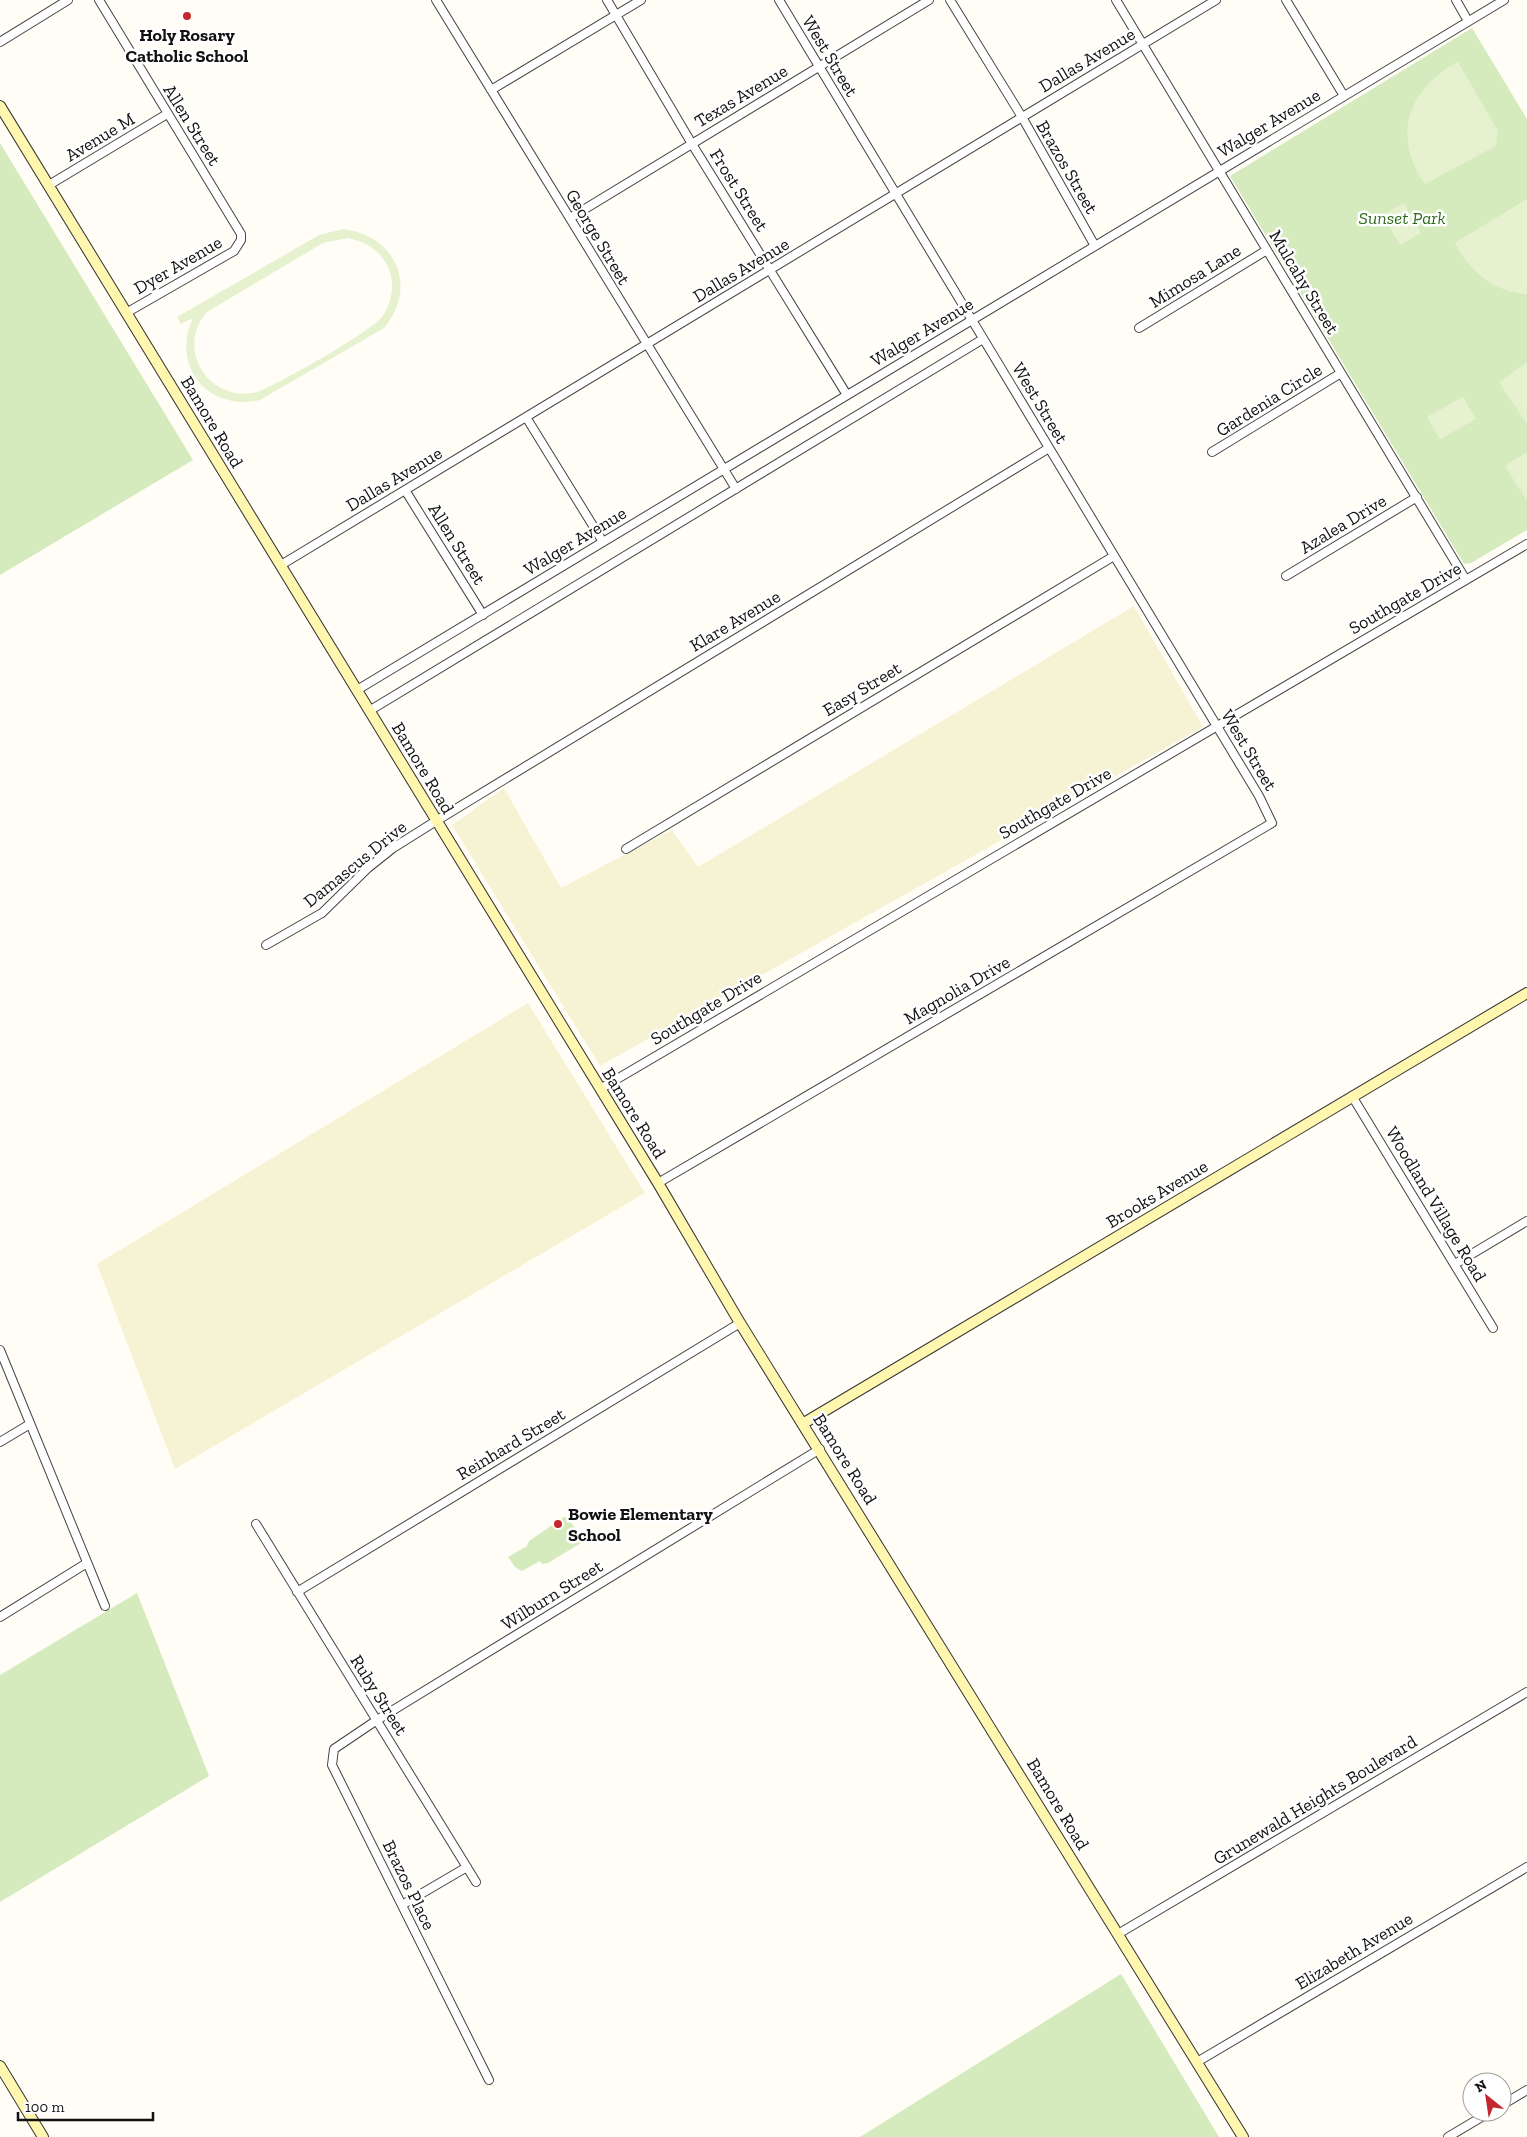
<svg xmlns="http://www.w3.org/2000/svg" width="1527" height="2137" viewBox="0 0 1527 2137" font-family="'Zilla Slab',serif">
	<rect width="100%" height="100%" fill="#fffdf5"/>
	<path fill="#f6f3d4" d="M1134,606L1203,727L600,1066L452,825L504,788L561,888L672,830L698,867Z
		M528,1003L645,1193L175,1469L97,1264Z"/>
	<path fill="#d5ebbd" d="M1472,28L1527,119V530L1471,563L1464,564L1230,176Z
		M0,143L193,460L0,575Z
		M564,1517H567L583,1539L581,1543L548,1563L542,1564L540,1561L522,1571L515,1567L508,1557L527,1546L529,1541Z
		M137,1593L209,1776L0,1902V1675Z
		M1121,1974L1219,2137H860Z"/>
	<path fill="#e6f2cf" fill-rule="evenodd" d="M1458,62L1498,131L1496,146L1425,184C1392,137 1407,89 1458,62Z
		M1527,199V294C1493,292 1471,272 1455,243Z
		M1404,203L1421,233L1400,245L1382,215Z
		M343,229C395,235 419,286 384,328L260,400C209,412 170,367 193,318L181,324L177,317L319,235ZM348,238C367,242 381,251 389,269C395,285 392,303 382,317C370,332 279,384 257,392C210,404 174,349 207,312L323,243Z
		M1527,362V424L1499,382Z
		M1463,397L1476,419L1440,439L1427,417Z
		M1527,452V501L1505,466Z"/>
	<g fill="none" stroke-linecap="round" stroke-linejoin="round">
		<defs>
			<path id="street" d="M99,0L241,234V240L234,251L126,313
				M436,0L736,489
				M607,0L692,144L847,395
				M950,0L1022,117L1095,246
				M1116,0L1466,580
				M1286,0L1344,96
				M1456,0L1468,21
				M0,42L68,0
				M491,90L641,0
				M49,185L167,114
				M570,218L929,0
				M1139,328L1267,250
				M526,417L603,542
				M1212,452L1341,373
				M405,490L483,615
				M281,565L1216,0
				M1286,576L1417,497
				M357,690L1504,0
				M369,711L983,339
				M626,849L1114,556
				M266,945L322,913L368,868L393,848L436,821L1049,448
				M600,1089L1527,544
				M1352,1096L1493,1328
				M658,1183L1272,823L1259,796L779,0
				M1455,1264L1527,1221
				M0,1350L105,1606
				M0,1442L30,1424
				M256,1524L476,1882
				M297,1592L740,1323
				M0,1617L87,1563
				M402,1905L467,1867
				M1118,1934L1527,1692
				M1197,2062L1527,1867
				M489,2080L332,1765L334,1749L377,1720L820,1449
				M1502,2105L1527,2090
				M1448,2137L1490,2112"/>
			<path id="secondary" d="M0,106L658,1183L740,1323L1243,2137
				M804,1423L1527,993
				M0,2066L43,2137"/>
		</defs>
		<use href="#street" stroke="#444" stroke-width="10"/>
		<use href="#secondary" stroke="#333" stroke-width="12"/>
		<use href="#street" stroke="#fff" stroke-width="8"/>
		<use href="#secondary" stroke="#fff6b0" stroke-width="10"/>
	</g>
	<g fill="#c4262e" stroke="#fff" stroke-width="2">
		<circle cx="187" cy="16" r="5"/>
		<circle cx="558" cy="1524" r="5"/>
	</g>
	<g text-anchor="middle" stroke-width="5" stroke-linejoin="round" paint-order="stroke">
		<g font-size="18" font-weight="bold" fill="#111" stroke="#fff">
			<text x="187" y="41">Holy Rosary<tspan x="187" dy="21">Catholic School</tspan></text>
			<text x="568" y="1520" text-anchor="start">Bowie Elementary<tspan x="568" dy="21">School</tspan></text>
		</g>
		<g font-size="18" fill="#111" stroke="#fff">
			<text transform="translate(830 56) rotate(59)" y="6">West Street</text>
			<text transform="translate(1087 60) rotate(-31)" y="6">Dallas Avenue</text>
			<text transform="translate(741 96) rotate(-31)" y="6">Texas Avenue</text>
			<text transform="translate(1269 123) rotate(-31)" y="6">Walger Avenue</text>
			<text transform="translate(192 125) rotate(58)" y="6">Allen Street</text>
			<text transform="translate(100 137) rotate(-31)" y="6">Avenue M</text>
			<text transform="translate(1067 167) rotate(60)" y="6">Brazos Street</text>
			<text transform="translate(739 190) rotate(58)" y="6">Frost Street</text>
			<text transform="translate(598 237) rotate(59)" y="6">George Street</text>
			<text transform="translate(178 265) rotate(-30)" y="6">Dyer Avenue</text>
			<text transform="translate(741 270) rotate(-31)" y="6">Dallas Avenue</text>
			<text transform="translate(1195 276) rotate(-32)" y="6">Mimosa Lane</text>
			<text transform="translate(1304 282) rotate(59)" y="6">Mulcahy Street</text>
			<text transform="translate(922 332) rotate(-31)" y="6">Walger Avenue</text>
			<text transform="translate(1269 400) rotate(-32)" y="6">Gardenia Circle</text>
			<text transform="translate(1040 403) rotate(59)" y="6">West Street</text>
			<text transform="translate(212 422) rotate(59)" y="6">Bamore Road</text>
			<text transform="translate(394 479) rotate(-31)" y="6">Dallas Avenue</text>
			<text transform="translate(1343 524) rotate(-31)" y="6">Azalea Drive</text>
			<text transform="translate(575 541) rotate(-31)" y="6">Walger Avenue</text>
			<text transform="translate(457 544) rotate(58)" y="6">Allen Street</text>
			<text transform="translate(1405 598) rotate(-30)" y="6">Southgate Drive</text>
			<text transform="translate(735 621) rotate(-31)" y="6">Klare Avenue</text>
			<text transform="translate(862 689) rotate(-31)" y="6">Easy Street</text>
			<text transform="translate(1249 750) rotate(59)" y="6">West Street</text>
			<text transform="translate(423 768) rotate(59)" y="6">Bamore Road</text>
			<text transform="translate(1055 803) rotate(-30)" y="6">Southgate Drive</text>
			<text transform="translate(355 864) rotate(-39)" y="6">Damascus Drive</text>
			<text transform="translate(957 990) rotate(-30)" y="6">Magnolia Drive</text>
			<text transform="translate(706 1008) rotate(-31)" y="6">Southgate Drive</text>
			<text transform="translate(634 1113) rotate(58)" y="6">Bamore Road</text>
			<text transform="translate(1157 1194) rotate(-31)" y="6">Brooks Avenue</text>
			<text transform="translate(1436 1204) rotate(59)" y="6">Woodland Village Road</text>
			<text transform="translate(511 1444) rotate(-31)" y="6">Reinhard Street</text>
			<text transform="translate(845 1459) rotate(58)" y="6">Bamore Road</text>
			<text transform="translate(552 1595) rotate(-32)" y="6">Wilburn Street</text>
			<text transform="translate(379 1695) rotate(58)" y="6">Ruby Street</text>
			<text transform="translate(1315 1800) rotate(-31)" y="6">Grunewald Heights Boulevard</text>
			<text transform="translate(1058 1804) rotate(59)" y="6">Bamore Road</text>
			<text transform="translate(409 1885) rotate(64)" y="6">Brazos Place</text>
			<text transform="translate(1354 1951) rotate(-31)" y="6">Elizabeth Avenue</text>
		</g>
		<g font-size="18" font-style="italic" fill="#2f6b1f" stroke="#fff">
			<text x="1402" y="224">Sunset Park</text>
		</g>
	</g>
	<g transform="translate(1487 2097) rotate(330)"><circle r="24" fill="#ffffff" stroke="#a0a0a0"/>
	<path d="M0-4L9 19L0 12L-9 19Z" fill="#c4262e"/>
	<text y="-8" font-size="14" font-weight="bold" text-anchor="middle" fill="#111111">N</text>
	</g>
	<path d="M18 2112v8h135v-8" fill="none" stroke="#111111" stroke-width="2.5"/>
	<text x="25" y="2112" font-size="15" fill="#111111" stroke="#ffffff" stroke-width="4" paint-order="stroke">100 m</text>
</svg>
